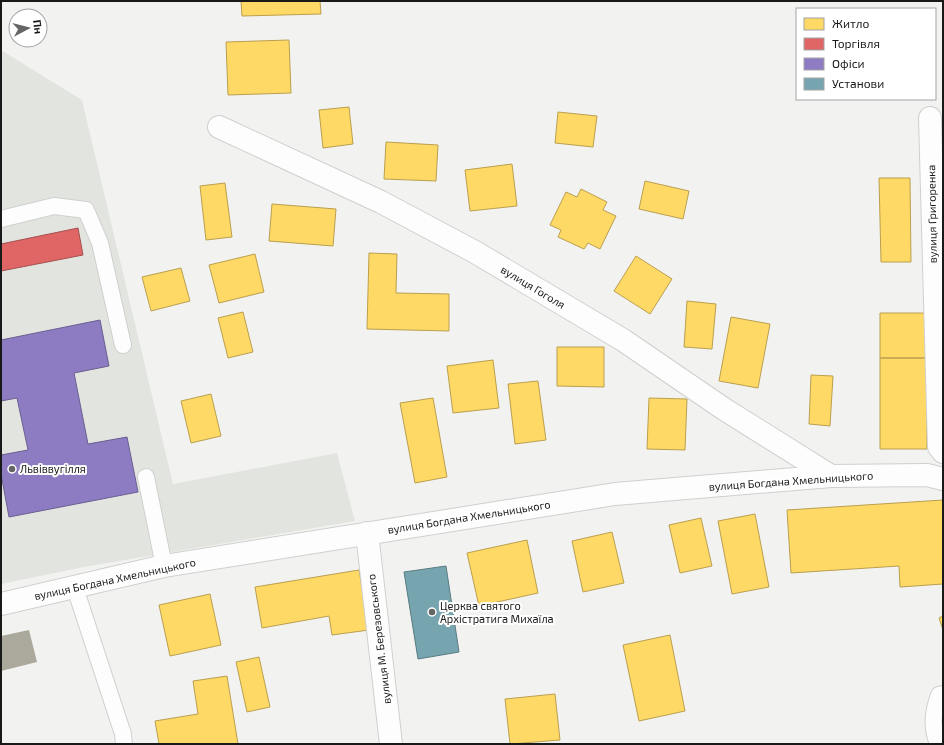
<svg xmlns="http://www.w3.org/2000/svg" width="944" height="745" viewBox="0 0 944 745" font-family="'Exo 2',sans-serif">
	<rect width="100%" height="100%" fill="#f2f3f1"/>
	<path fill="#e2e5df" d="M1,50L82,100L173,484L337,453L355,521L84,567L1,584Z"/>
	<path fill="#ffd966" stroke="#ba9f4f" d="M241,1H320L321,14L242,16Z
		M289,40L291,93L228,95L226,42Z
		M349,107L353,144L323,148L319,110Z
		M558,112L597,116L593,147L555,143Z
		M386,142L438,145L436,181L384,179Z
		M512,164L517,206L470,211L465,170Z
		M879,178H910L911,262H881Z
		M645,181L689,191L683,219L639,209Z
		M225,183L232,237L206,240L200,186Z
		M581,189L607,202L603,210L616,216L600,249L588,243L584,249L558,237L561,230L550,225L566,192L577,197Z
		M272,204L336,209L333,246L269,241Z
		M369,253L397,254L396,293L449,294V331L367,329Z
		M255,254L264,292L219,303L209,265Z
		M636,256L672,279L650,314L614,291Z
		M181,268L190,301L151,311L142,277Z
		M687,301L716,304L712,349L684,347Z
		M243,312L253,352L228,358L218,318Z
		M880,313H926L927,358H880Z
		M731,317L770,324L758,388L719,381Z
		M557,347H604V387L557,386Z
		M880,358H927V449H880Z
		M493,360L499,408L453,413L447,366Z
		M811,375L833,376L830,426L809,424Z
		M538,381L546,440L515,444L508,384Z
		M211,394L221,436L191,443L181,401Z
		M433,398L447,477L415,483L400,403Z
		M649,398L687,399L685,450L647,449Z
		M943,500V584L900,587L899,566L791,573L787,510Z
		M755,514L769,587L732,594L718,521Z
		M701,518L712,566L680,573L669,525Z
		M612,532L624,583L583,592L572,541Z
		M527,540L538,593L479,606L467,553Z
		M359,570L369,630L332,635L329,616L262,628L255,587Z
		M210,594L221,645L170,656L159,605Z
		M943,616V630L939,618Z
		M670,635L685,711L639,721L623,645Z
		M259,657L270,707L247,712L236,662Z
		M227,676L238,744H159L155,721L198,714L193,681Z
		M555,694L560,740L510,744L505,699Z"/>
	<path fill="#e06666" stroke="#a44f4f" d="M78,228L83,255L1,271V244Z"/>
	<path fill="#8e7cc3" stroke="#6b5e90" d="M100,320L109,366L74,373L88,444L127,437L138,492L9,517L1,474V455L28,450L17,398L1,401V340Z"/>
	<path fill="#76a5af" stroke="#5a7b82" d="M446,566L459,652L418,659L404,572Z"/>
	<path fill="#aba99b" d="M29,630L37,662L1,671V636Z"/>
	<g fill="none" stroke-linecap="round" stroke-linejoin="round">
		<defs>
			<path id="lane" d="M1,219L54,206L86,210L100,243L123,345
				M146,477L164,566
				M75,588L123,734L124,744
				M938,744C931,726 933,712 939,695L943,694"/>
			<path id="street" d="M930,118L939,447L943,452
				M219,127L381,202L475,252L623,340L724,409L831,476
				M367,533L391,744
				M1,604L164,566L615,494L831,476L927,475L943,479"/>
		</defs>
		<use href="#lane" stroke="#cfd0ce" stroke-width="18"/>
		<use href="#street" stroke="#cfd0ce" stroke-width="24"/>
		<use href="#lane" stroke="#fdfdfd" stroke-width="16"/>
		<use href="#street" stroke="#fdfdfd" stroke-width="22"/>
	</g>
	<g fill="#646564" stroke="#fff" stroke-width="1.5">
		<circle cx="12" cy="469" r="4"/>
		<circle cx="432" cy="612" r="4"/>
	</g>
	<g text-anchor="middle" stroke-width="4" stroke-linejoin="round" paint-order="stroke">
		<g font-size="11" fill="#181918" stroke="#fff">
			<text transform="translate(932 214) rotate(-91)" y="4">вулиця Григоренка</text>
			<text transform="translate(533 287) rotate(31)" y="4">вулиця Гоголя</text>
			<text transform="translate(791 481) rotate(-4)" y="4">вулиця Богдана Хмельницького</text>
			<text transform="translate(469 517) rotate(-9)" y="4">вулиця Богдана Хмельницького</text>
			<text transform="translate(115 579) rotate(-12)" y="4">вулиця Богдана Хмельницького</text>
			<text transform="translate(379 639) rotate(-97)" y="4">вулиця М. Березовського</text>
		</g>
		<g font-size="11" fill="#181918" stroke="#fff" text-anchor="start">
			<text x="20" y="473">Львіввугілля</text>
			<text x="440" y="610">Церква святого<tspan x="440" dy="13">Архістратига Михаїла</tspan></text>
		</g>
	</g>
	<rect width="944" height="745" fill="none" stroke="#181918" stroke-width="4"/>
	<rect x="796" y="8" width="140" height="92" fill="#ffffff" stroke="#a3a3a3"/>
	<rect x="804" y="18" width="20" height="12" fill="#ffd966" stroke="#a3a3a3"/>
	<text x="832" y="28" font-size="12" fill="#181918">Житло</text>
	<rect x="804" y="38" width="20" height="12" fill="#e06666" stroke="#a3a3a3"/>
	<text x="832" y="48" font-size="12" fill="#181918">Торгівля</text>
	<rect x="804" y="58" width="20" height="12" fill="#8e7cc3" stroke="#a3a3a3"/>
	<text x="832" y="68" font-size="12" fill="#181918">Офіси</text>
	<rect x="804" y="78" width="20" height="12" fill="#76a5af" stroke="#a3a3a3"/>
	<text x="832" y="88" font-size="12" fill="#181918">Установи</text>
	<g transform="translate(28 28) rotate(83)"><circle r="19" fill="#ffffff" stroke="#a3a3a3"/>
	<path d="M0-3L7 15L0 10L-7 15Z" fill="#646564"/>
	<text y="-6" font-size="11" font-weight="bold" text-anchor="middle" fill="#181918">Пн</text>
	</g>
</svg>
